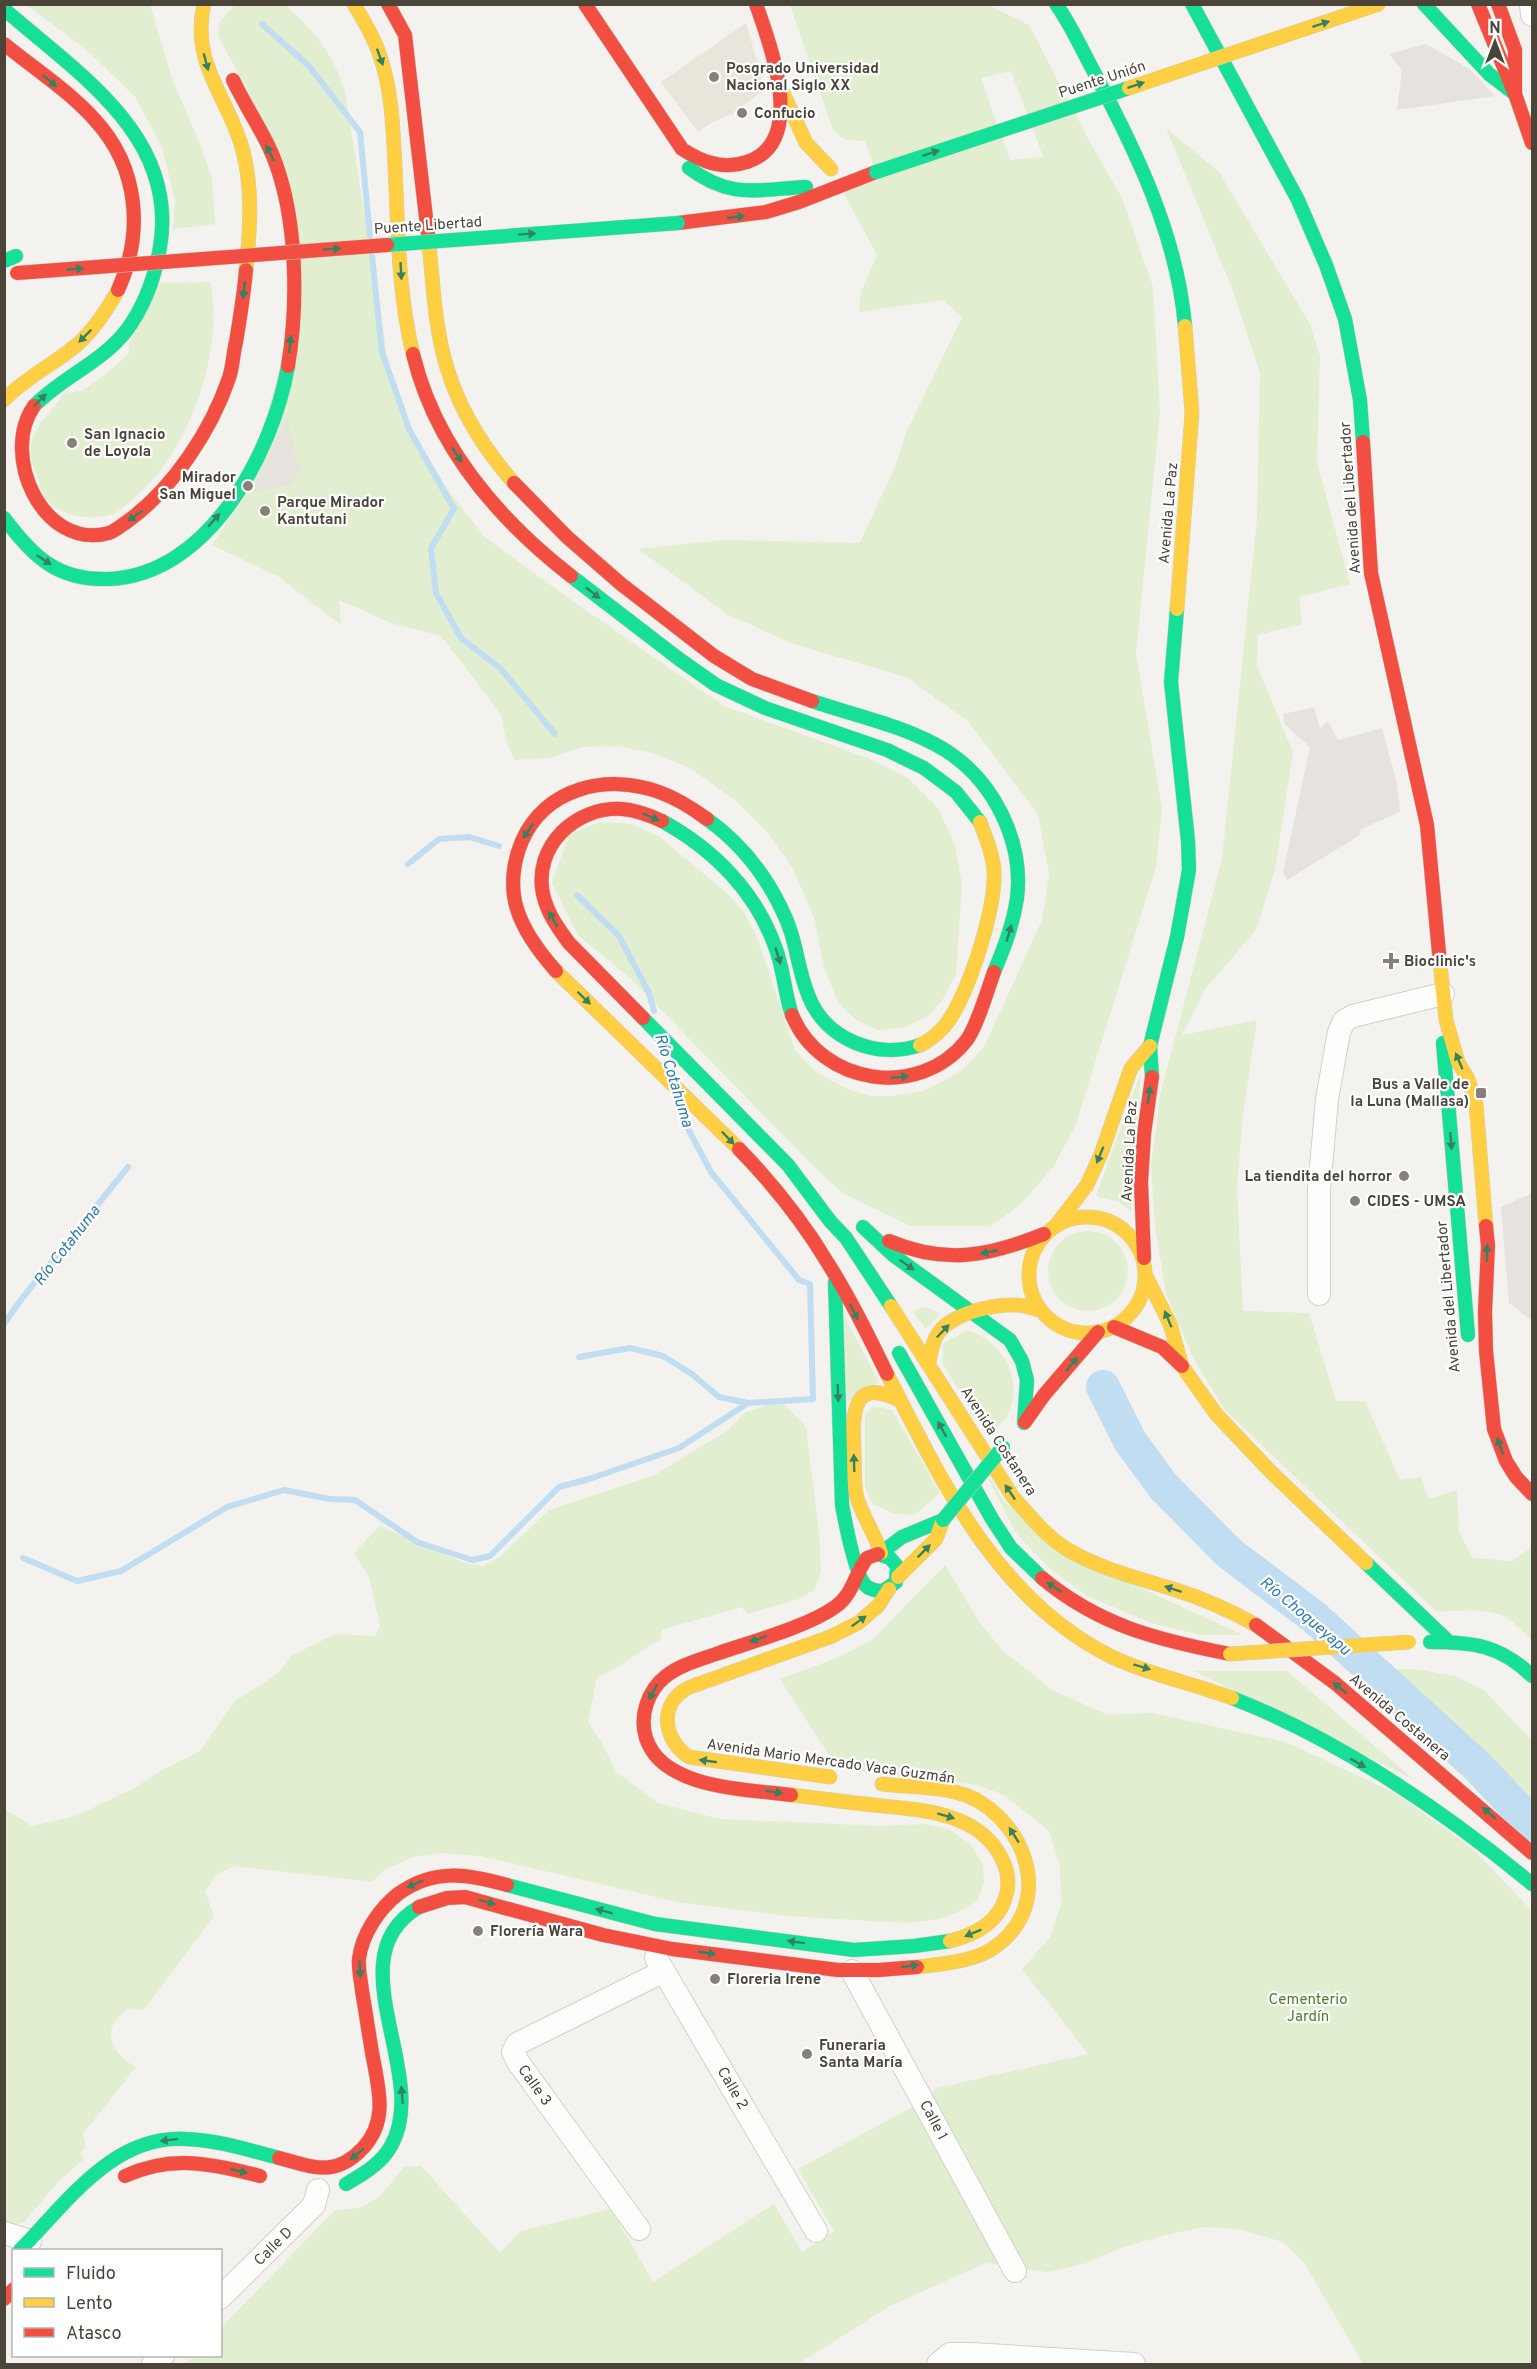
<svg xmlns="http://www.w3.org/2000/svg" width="1537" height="2369" viewBox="0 0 1537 2369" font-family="Overpass,sans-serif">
	<rect width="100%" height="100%" fill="#f4f2ee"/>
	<path fill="#eae5da" d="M746,23L765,89L734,113L711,123L698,132L661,82Z"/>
	<path fill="#e1eecf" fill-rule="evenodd" d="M26,5H150L173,81L202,149L212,179L215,224L173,229L175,200L162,147L135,97L86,49Z
		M235,5H285C313,29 335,56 345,92L391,380L406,424L450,493L484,536L567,597L724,706L870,759L908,778L938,808L954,843L962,884L956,974L943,999L928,1016L903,1028L877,1030L855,1019L838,1003L824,967L814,917L792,867L767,832L736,801L690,768L653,753L616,746L582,747L550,758L514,760L506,740L501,714L441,636L391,623L339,600L341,625L279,577L212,545L244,498L300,294L257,109L218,36L219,23Z
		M790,5H988L1029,25L1092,146L1122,198L1153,287L1160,413L1136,654L1162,809L1156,867L1076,1124L1054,1166L1021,1204L991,1226H911L844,1194L818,1171L633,981L578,935L552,883L569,834L600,822L632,824L660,837L730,896L744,912L757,937L795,1050L814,1070L832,1081L850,1090L871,1096H892L924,1091L951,1077L969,1064L985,1045L1042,920L1049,875L1038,814L968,721L906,677L791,643L727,614L638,549L725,540L860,543L895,467L906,433L962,317L943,300L859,312L861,292L877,255L843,192L879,180L865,141L845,140L833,130ZM1011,71L1043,156L1042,157L1010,160L981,78Z
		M1166,128L1219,172L1310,324L1320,356L1317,462L1350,584L1299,597L1302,624L1258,635L1257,666L1293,752L1275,870L1256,930L1205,989L1182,1035L1257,1020L1243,1115L1237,1187L1243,1311L1309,1313L1336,1401H1365L1400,1480L1421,1477L1429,1499L1457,1490L1459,1533L1473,1558L1512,1561L1532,1547V1641C1524,1633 1516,1624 1507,1618C1491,1607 1456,1611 1437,1612L1225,1410L1193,1358L1166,1294L1155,1226L1151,1166L1160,1095L1222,859L1257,519L1260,373L1232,288Z
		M210,282C225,351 189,453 134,498C128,503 120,511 113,514C91,521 60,517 45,498C41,493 39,483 37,476C31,462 28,452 33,437C39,419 55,409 64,393L81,391L99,379L128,355L130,342L158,283Z
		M1141,1072L1131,1211L1119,1202L1096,1196Z
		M1048 1271a40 40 0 1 1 80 0a40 40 0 1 1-80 0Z
		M839,1306L879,1382L844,1404Z
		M921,1307L929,1308L941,1314L925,1329L914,1312Z
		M967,1330C1002,1340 1026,1381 1007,1416C1002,1424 993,1430 986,1435L942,1363L943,1343Z
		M781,1401L806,1427L819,1532L821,1572L814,1590L799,1599L747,1614L742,1607L661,1630V1639C637,1652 622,1668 597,1677L588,1722L602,1743L616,1772L658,1803L720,1819L881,1826L925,1824L949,1829L970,1844L983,1864L984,1883L977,1901L960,1911L940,1919L906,1923L787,1916L677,1902L480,1856L441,1853L412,1857L383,1871L372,1882L234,1866L218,1874L205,1891L214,1916L144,2010L130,2008C100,2026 108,2052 136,2067L83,2134L86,2147L80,2153L84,2159L59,2181L24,2222L14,2225L5,2221V1809L32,1826L76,1816L136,1787L160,1771L200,1751L235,1701L277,1674L293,1655L335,1634L375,1636L380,1627L369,1577L354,1553L380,1526L465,1563L483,1566L500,1557L549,1510L655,1475L728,1430L746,1412Z
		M872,1406L892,1410L940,1493L914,1515L895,1514L873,1504L865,1487V1415Z
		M975,1453L1005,1503L1141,1588L1243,1635H1201L1154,1624L1087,1596L1050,1569L1016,1533Z
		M945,1565L980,1623L1003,1651L1054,1691L1108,1715L1152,1713L1286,1742L1395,1793L1472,1848L1532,1911V2364H1363L1305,2264L1283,2242L1242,2230L1204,2227L1162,2236L1118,2249L1087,2263L1047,2272L986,2263L890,2306L798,2364H186L194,2356H220L221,2328L334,2211L363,2207L381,2195L404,2167L421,2166L500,2253L521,2231L611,2209L653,2282L774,2204L802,2252L834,2231L798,2169L922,2102L937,2088L1088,2054L1022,1969L1050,1937L1061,1904L1060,1866L1049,1831L1004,1795L977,1785L837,1768L780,1679L839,1657L872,1640Z
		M1414,1669L1455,1676L1485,1691L1532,1741V1823L1484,1769L1419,1709L1372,1670Z
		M1194,1671H1287L1413,1779Z"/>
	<path fill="#e6e3df" d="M1426,44L1470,69L1495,96L1397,110L1402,70L1389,54Z
		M287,418L297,464H302V470L297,471V478H293V485L251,492Z
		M1314,707L1320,728L1328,721L1338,740L1382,728L1397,783L1400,812L1361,829L1360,835L1287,880L1283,872L1310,747L1285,725L1283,714Z
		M1532,1191V1321L1509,1303L1501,1207L1530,1194Z"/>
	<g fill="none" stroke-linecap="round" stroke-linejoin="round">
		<path stroke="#c0ddf1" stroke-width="6" d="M262,24L309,66L360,132L370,236
			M372,256L382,352L409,429L454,509L431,548L436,593L461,638L501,669L555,734
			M408,864L439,839L469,837L499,846
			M577,895L619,936L649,993L654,1011
			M4,1324L20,1301L128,1167
			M579,1357L630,1348L663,1356L692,1374L719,1397L748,1403
			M23,1558L77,1581L121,1571L227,1507L284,1490L330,1499L355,1500L417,1542L472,1560L490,1556L559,1487L589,1479L679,1448L748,1403L813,1399L810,1284L799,1280L711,1172L685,1123L681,1108"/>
		<path stroke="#c0ddf1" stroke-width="34" d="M1103,1387L1130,1441L1163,1486L1229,1553L1314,1617L1477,1766L1532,1824"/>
		<defs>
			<path id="street" d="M1531,4L1532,15
				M1319,1294V1189L1327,1099L1339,1032L1344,1021L1353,1016L1443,994
				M656,1958L816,2231
				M852,1971L1015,2271
				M639,2229L518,2062L513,2052L517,2044L664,1971
				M4,2233L30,2241
				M220,2298L314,2205L318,2190
				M153,2364L163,2356
				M938,2364L950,2354H972L1134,2364"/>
			<path id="fast" d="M1056,4C1071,25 1082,50 1094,72C1136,151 1177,235 1185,326
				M1192,4L1298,200L1326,265L1345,319L1360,400L1363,442
				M1424,4L1489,74L1515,94
				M4,9C77,73 179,136 160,247C155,277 144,307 126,331C101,363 62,377 34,406
				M689,168C732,200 757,189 806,187
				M4,261L16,256
				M4,518C33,557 58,581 109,579C209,575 273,452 288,366
				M571,576L679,659L716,685L765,708L887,750L924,768L956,792L980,822
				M812,701C856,716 906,726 945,750C993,780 1024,841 1017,898C1013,925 1004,948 994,972
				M707,819C739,842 765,874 782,910C797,939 797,969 809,997C826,1040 878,1060 920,1045
				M662,821C715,850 758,894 777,952C784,973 785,995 792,1015
				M643,1018L788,1165L830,1221L846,1238L891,1306
				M1443,1043L1468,1335
				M1152,1077L1150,1046L1177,937L1189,870L1188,841L1171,682L1177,609
				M863,1227L893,1255L1010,1340L1022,1361L1027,1380L1024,1423
				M835,1282L842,1505C845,1521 855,1574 865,1585C870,1590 876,1591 883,1591L896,1582L897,1566L890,1558L878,1554
				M899,1353L992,1519L1011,1548L1042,1578
				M881,1553L902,1537L943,1520
				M1366,1563L1449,1642
				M1430,1642C1473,1642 1500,1645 1532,1676
				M1232,1698C1338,1739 1445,1812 1532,1884
				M507,1885L655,1924L854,1950L914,1946L950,1941
				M346,2184C363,2174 381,2164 391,2146C432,2075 333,1957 419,1907
				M20,2250C66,2204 112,2135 185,2139C218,2140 248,2150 279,2158"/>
			<path id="slow" d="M204,4C190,65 229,97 243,151C253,190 250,231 246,270
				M354,4C363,20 373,35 379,53C392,89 393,128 395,166C398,229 398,293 413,354
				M783,93L806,143L831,169
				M428,235C433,279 434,326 447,368C460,411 485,450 514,483
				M4,400C26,377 55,364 79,343C95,328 107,310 118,290
				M1177,609L1192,413L1185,326
				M1439,953L1446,1020L1458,1062L1468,1079L1476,1104L1486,1226
				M556,971L739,1149
				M920,1045C927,1042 936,1035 942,1029C966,1004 996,909 994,874C994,857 986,838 980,822
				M1029 1275a58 58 0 1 1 116 0a58 58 0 1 1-116 0Z
				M1057,1224L1087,1185L1101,1154L1131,1068L1150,1046
				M1146,1276L1170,1324L1182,1366L1216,1414L1271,1472L1366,1563
				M891,1306L1013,1497C1029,1515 1045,1535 1065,1548C1099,1569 1139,1578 1176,1590C1201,1598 1233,1612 1256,1625
				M929,1363C931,1353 932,1341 939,1332C954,1313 993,1304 1016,1305C1024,1305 1032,1308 1039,1310
				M887,1374C942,1482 997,1600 1112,1657C1150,1675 1192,1683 1232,1698
				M881,1553C875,1534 863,1517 857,1498C853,1483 855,1468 854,1452C853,1419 849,1375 899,1400
				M898,1577L936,1539L943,1520
				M830,1777L689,1757C662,1739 658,1702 690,1687L830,1637L858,1623L878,1606L889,1589
				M882,1784C913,1788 953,1785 980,1802C1034,1836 1050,1911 992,1949C972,1962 940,1964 917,1967
				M791,1795C818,1798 846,1802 873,1805C919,1810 979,1811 1002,1859C1008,1871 1010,1885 1005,1899C997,1924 974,1935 950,1941"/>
			<path id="jam" d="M388,4L405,35L428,235
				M585,4L682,149C702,162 723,170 747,162C808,142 770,45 756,4
				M1478,4L1514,92
				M1498,4L1515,50V94L1532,143
				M4,44C35,69 69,91 95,120C139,168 144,233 118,290
				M233,80C247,110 268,138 278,170C297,227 298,307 288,366
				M678,223L766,212L799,202L876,172
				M413,354C435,446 498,519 571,576
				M34,406C0,454 42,551 109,533C115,531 122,525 128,521C173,488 211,431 229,378C233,366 233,354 236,342C240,318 244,294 246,270
				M1363,442L1371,573L1427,825L1439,953
				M514,483L567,537L621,584L714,656L752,679L812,701
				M556,971C540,953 524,932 517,909C510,887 513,862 522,841C545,788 607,773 659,792C676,798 692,808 707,819
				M792,1015C821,1085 919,1100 966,1041C976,1029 988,989 994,972
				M643,1018L569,943C558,928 547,913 543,894C533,847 575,806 622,809C636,810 649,815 662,821
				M739,1149C773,1184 804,1223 829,1265C851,1300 869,1337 887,1374
				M1486,1226L1488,1246L1485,1312L1486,1351L1494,1429L1506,1461L1516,1477L1532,1494
				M889,1241C946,1265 989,1256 1044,1234
				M1144,1258L1141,1182L1144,1134L1152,1077
				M1114,1327L1162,1347L1182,1366
				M1025,1422L1044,1395L1098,1332
				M1042,1578C1100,1626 1158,1640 1230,1654
				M1256,1625L1335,1683L1532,1853
				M791,1795C747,1789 662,1789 646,1738C639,1716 648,1690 666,1676C680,1665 699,1660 716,1654C750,1642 807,1627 835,1607C853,1595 854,1575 867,1558L878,1554
				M419,1907L447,1898L465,1897L603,1935L672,1949L838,1970H879L917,1967
				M279,2158C313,2167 335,2178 363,2148C388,2121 379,2090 373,2058C369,2036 366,2013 362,1991C361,1980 358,1969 359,1959C362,1934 379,1909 398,1894C434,1868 467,1874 507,1885
				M125,2176C173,2154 211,2164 260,2176
				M4,2299L14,2289"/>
		</defs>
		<use href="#street" stroke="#d2d0cb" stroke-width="24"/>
		<use href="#fast" stroke="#d3cfc5" stroke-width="15"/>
		<use href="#slow" stroke="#d3cfc5" stroke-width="15"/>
		<use href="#jam" stroke="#d3cfc5" stroke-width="15"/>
		<use href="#street" stroke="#fdfdfc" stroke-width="22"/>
		<use href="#fast" stroke="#16e098" stroke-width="14"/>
		<use href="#slow" stroke="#ffcf43" stroke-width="14"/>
		<use href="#jam" stroke="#f24e42" stroke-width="14"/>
		<defs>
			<path id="fast-bridge" d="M876,172L1129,88
				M387,245L678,223
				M943,1520L1003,1447"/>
			<path id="slow-bridge" d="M1129,88L1379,4
				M1230,1654L1409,1642"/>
			<path id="jam-bridge" d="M17,273L387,245"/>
		</defs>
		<use href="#fast-bridge" stroke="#d3cfc5" stroke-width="15" stroke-linecap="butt"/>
		<use href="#slow-bridge" stroke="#d3cfc5" stroke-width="15" stroke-linecap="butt"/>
		<use href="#jam-bridge" stroke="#d3cfc5" stroke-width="15" stroke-linecap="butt"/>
		<use href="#fast-bridge" stroke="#16e098" stroke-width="14"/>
		<use href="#slow-bridge" stroke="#ffcf43" stroke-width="14"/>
		<use href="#jam-bridge" stroke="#f24e42" stroke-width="14"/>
	</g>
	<defs><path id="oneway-solid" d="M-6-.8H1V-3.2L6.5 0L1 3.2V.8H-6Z" transform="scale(1.5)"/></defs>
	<g fill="#36825f">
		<use href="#oneway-solid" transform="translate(1321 24) rotate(-18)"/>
		<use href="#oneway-solid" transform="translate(380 57) rotate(70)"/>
		<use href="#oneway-solid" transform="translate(206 62) rotate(75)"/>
		<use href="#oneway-solid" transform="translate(50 81) rotate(39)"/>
		<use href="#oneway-solid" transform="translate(1136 85) rotate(-18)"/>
		<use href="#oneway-solid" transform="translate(270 153) rotate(-116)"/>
		<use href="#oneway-solid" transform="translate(931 153) rotate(-18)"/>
		<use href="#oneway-solid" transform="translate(736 217) rotate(-8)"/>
		<use href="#oneway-solid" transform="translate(527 234) rotate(-4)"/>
		<use href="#oneway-solid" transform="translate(332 249) rotate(-4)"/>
		<use href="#oneway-solid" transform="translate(75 269) rotate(-4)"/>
		<use href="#oneway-solid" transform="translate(401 271) rotate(87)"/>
		<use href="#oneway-solid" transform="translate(244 290) rotate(97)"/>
		<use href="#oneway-solid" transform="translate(85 336) rotate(135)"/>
		<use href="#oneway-solid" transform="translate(290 344) rotate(-84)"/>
		<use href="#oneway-solid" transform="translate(40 400) rotate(-44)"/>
		<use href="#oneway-solid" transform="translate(457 455) rotate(57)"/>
		<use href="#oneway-solid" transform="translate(135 516) rotate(143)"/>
		<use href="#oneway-solid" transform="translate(214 520) rotate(-49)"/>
		<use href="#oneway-solid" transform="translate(44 560) rotate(33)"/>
		<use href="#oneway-solid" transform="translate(593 593) rotate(38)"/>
		<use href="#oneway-solid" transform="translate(651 817) rotate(23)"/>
		<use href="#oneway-solid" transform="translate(528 831) rotate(124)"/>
		<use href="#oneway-solid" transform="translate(553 919) rotate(-120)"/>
		<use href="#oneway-solid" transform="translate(1009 933) rotate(-74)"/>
		<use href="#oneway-solid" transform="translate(778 956) rotate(73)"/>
		<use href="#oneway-solid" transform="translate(584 998) rotate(44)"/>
		<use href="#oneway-solid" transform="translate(1459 1061) rotate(-113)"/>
		<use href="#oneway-solid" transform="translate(900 1077) rotate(-6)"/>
		<use href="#oneway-solid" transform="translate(1149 1095) rotate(-82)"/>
		<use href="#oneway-solid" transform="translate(728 1138) rotate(46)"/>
		<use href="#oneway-solid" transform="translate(1451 1141) rotate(85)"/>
		<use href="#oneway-solid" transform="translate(1100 1155) rotate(112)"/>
		<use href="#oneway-solid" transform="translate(989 1252) rotate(169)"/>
		<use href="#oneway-solid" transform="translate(1487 1253) rotate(-89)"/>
		<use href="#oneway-solid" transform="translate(907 1265) rotate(35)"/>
		<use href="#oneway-solid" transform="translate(854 1312) rotate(63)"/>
		<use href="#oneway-solid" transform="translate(1168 1319) rotate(-113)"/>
		<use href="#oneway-solid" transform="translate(943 1331) rotate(-46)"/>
		<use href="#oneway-solid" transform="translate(1072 1364) rotate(-51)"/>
		<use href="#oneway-solid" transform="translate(838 1393) rotate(88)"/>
		<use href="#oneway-solid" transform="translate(942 1429) rotate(-119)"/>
		<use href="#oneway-solid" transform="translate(1500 1446) rotate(-110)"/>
		<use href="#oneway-solid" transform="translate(854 1463) rotate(-92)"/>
		<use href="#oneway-solid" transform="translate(1010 1492) rotate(-124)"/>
		<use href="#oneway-solid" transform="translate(924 1551) rotate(-45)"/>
		<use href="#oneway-solid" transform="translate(1054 1587) rotate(-145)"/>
		<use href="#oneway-solid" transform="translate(1173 1589) rotate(-162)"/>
		<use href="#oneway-solid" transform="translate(859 1621) rotate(-35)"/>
		<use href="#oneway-solid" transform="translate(758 1639) rotate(160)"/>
		<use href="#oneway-solid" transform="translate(1142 1667) rotate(17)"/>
		<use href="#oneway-solid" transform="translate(1340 1688) rotate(-141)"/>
		<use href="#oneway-solid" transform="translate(653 1692) rotate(118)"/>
		<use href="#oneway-solid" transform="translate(708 1761) rotate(-172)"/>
		<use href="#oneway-solid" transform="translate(1358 1763) rotate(29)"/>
		<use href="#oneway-solid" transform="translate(774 1792) rotate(7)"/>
		<use href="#oneway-solid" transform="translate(1489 1813) rotate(-140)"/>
		<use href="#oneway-solid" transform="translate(946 1816) rotate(17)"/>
		<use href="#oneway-solid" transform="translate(1014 1835) rotate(-123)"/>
		<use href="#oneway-solid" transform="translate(415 1884) rotate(156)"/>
		<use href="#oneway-solid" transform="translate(487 1902) rotate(15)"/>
		<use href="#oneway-solid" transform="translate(604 1911) rotate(-165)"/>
		<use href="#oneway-solid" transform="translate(973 1933) rotate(158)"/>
		<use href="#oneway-solid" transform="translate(796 1942) rotate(-173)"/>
		<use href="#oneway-solid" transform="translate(707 1953) rotate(8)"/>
		<use href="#oneway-solid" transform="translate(910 1966) rotate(-7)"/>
		<use href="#oneway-solid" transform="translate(360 1969) rotate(87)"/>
		<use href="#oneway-solid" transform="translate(402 2095) rotate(-95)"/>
		<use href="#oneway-solid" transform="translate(169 2140) rotate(174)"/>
		<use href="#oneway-solid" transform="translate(357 2154) rotate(141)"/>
		<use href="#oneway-solid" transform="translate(239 2171) rotate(13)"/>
	</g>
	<g fill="#868178" stroke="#fff" stroke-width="2">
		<circle cx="714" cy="77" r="6"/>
		<circle cx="742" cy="113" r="6"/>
		<circle cx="72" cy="443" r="6"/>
		<circle cx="248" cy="486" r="6"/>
		<circle cx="265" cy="511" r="6"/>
		<path d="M1388 952h6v6h6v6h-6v6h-6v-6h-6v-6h6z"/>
		<rect x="1475" y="1087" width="12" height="12" rx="3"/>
		<circle cx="1404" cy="1176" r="6"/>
		<circle cx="1355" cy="1201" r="6"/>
		<circle cx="478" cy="1931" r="6"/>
		<circle cx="715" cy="1979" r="6"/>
		<circle cx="807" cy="2054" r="6"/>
	</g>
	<g text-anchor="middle" stroke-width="4.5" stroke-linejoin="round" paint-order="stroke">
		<g font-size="15" font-weight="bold" fill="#4b4439" stroke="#fff" text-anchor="start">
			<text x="726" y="73">Posgrado Universidad<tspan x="726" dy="17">Nacional Siglo XX</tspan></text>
			<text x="754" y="118">Confucio</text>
			<text x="84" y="439">San Ignacio<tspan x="84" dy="17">de Loyola</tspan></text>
			<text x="236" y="482" text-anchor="end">Mirador<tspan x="236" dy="17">San Miguel</tspan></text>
			<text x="277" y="507">Parque Mirador<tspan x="277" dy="17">Kantutani</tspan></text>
			<text x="1404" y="966">Bioclinic's</text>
			<text x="1469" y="1089" text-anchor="end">Bus a Valle de<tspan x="1469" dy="17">la Luna (Mallasa)</tspan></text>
			<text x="1392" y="1181" text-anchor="end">La tiendita del horror</text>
			<text x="1367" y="1206">CIDES - UMSA</text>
			<text x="490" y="1936">Florería Wara</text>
			<text x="727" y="1984">Floreria Irene</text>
			<text x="819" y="2050">Funeraria<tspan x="819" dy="17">Santa María</tspan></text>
		</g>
		<g font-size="15" fill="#4b4439" stroke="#fff">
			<text transform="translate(1102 79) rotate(-18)" y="5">Puente Unión</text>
			<text transform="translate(428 225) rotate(-4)" y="5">Puente Libertad</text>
			<text transform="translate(1350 498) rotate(-94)" y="5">Avenida del Libertador</text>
			<text transform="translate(1168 513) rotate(-85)" y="5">Avenida La Paz</text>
			<text transform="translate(1129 1151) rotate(-87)" y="5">Avenida La Paz</text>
			<text transform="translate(1448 1297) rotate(-95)" y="5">Avenida del Libertador</text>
			<text transform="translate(999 1441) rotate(57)" y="5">Avenida Costanera</text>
			<text transform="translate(1400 1717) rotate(40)" y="5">Avenida Costanera</text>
			<text transform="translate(831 1761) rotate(8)" y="5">Avenida Mario Mercado Vaca Guzmán</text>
			<text transform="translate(535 2085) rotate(54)" y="5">Calle 3</text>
			<text transform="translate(733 2088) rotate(60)" y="5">Calle 2</text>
			<text transform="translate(934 2120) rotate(62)" y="5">Calle 1</text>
			<text transform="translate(273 2246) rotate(-45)" y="5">Calle D</text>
		</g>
		<g font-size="15" fill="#4a7f2a" stroke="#fff">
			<text x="1308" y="2004">Cementerio<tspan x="1308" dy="17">Jardín</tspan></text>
		</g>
		<g font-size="16" font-style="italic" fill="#2e7ab2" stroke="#fff">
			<text transform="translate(675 1080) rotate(73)" y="6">Río Cotahuma</text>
			<text transform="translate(66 1245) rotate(-52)" y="6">Río Cotahuma</text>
			<text transform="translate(1306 1615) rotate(40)" y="6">Río Choqueyapu</text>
		</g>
	</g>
	<rect width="1537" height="2369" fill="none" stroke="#4b4439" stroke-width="12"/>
	<rect x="12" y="2249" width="210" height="108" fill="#ffffff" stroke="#b7b4b0" stroke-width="1.5"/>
	<rect x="24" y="2268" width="30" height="9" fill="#16e098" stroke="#b7b4b0" stroke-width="1.5"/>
	<text x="66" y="2279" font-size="18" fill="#4b4439">Fluido</text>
	<rect x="24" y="2298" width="30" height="9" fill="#ffcf43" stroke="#b7b4b0" stroke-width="1.5"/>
	<text x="66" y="2309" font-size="18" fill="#4b4439">Lento</text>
	<rect x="24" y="2328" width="30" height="9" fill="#f24e42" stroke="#b7b4b0" stroke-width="1.5"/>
	<text x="66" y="2339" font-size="18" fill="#4b4439">Atasco</text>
	<g transform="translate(1495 42)" stroke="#ffffff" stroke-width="4.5" paint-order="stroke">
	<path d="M0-4.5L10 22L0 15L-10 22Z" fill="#4b4439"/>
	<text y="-9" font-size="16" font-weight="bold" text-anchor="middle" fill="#4b4439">N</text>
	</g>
</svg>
